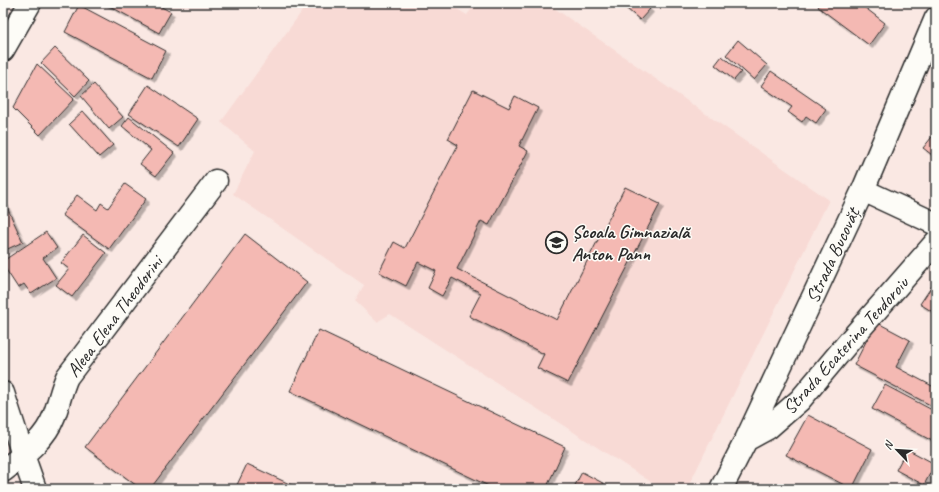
<svg xmlns="http://www.w3.org/2000/svg" width="939" height="492" viewBox="0 0 939 492" font-family="Caveat,sans-serif">
	<defs>
		<filter id="shadow"><feDropShadow dx="3.5" dy="3.5" stdDeviation="0" flood-color="#0004"/></filter>
	</defs>
	<rect width="100%" height="100%" fill="#fae8e3"/>
	<filter id="ink" filterUnits="userSpaceOnUse"><feTurbulence type="fractalNoise" baseFrequency=".025" numOctaves="2"/><feDisplacementMap in="SourceGraphic" scale="8" xChannelSelector="R" yChannelSelector="G"/><feConvolveMatrix kernelMatrix="1 2 1 2 8 2 1 2 1" color-interpolation-filters="sRGB"/></filter>
	<g filter="url(#ink)">
		<path fill="#f8dad5" d="M308,3H447L467,15L476,3H547L829,200L687,489H662L390,314L377,322L355,301L364,285L233,194L255,151L221,122Z"/>
		<path fill="#f4b9b3" stroke="#2b2b2b" filter="url(#shadow)" d="M104,3H154L171,12L159,33Z
			M620,3H643L650,9L640,20Z
			M821,3H859L885,23L869,45L818,7Z
			M79,5L166,51L152,78L65,32Z
			M738,40L767,65L754,80L726,55Z
			M55,48L89,81L75,96L41,63Z
			M722,56L741,72L734,80L715,65Z
			M37,64L74,99L40,135L13,108Z
			M771,71L826,109L816,123L806,116L802,122L788,112L792,107L761,86Z
			M94,84L123,117L109,129L81,96Z
			M148,85L198,119L179,147L129,114Z
			M473,90L509,108L515,96L538,108L519,146L528,151L489,225L481,221L457,269L557,320L625,187L660,204L568,383L537,368L544,354L469,316L481,293L452,278L442,296L428,288L436,271L418,262L406,286L379,272L394,242L405,248L458,145L448,139Z
			M83,111L113,145L99,157L69,124Z
			M129,117L174,153L156,176L140,164L151,150L122,126Z
			M936,132V158L923,148Z
			M125,184L146,199L109,249L62,215L77,195L97,210L101,203L108,208Z
			M3,201H4L23,242L3,251Z
			M46,232L57,248L43,258L56,278L31,294L24,284L18,288L3,265V261Z
			M245,234L307,282L150,489H141L85,447Z
			M83,235L106,253L72,297L56,285L69,269L61,263Z
			M932,286L936,289V314L920,304Z
			M876,322L910,340L896,367L936,388V408L854,365Z
			M319,330L565,447L546,489H495L290,391Z
			M885,385L936,412V443L872,409Z
			M808,415L872,449L852,489L786,455Z
			M907,449L935,464L924,485L896,470Z
			M247,464L300,489H235Z
			M582,472L614,489H573Z"/>
		<g fill="none" stroke-linecap="round" stroke-linejoin="round">
			<defs>
				<path id="minor" d="M3,50L30,3
					M863,190L936,224
					M746,440L768,428L800,400L852,338L936,242
					M3,471C23,455 45,440 54,416C59,403 61,390 67,377L216,181
					M721,489L746,440L863,190L936,18"/>
				<path id="major" d="M3,393L23,455L35,489"/>
			</defs>
			<use href="#minor" stroke="#2b2b2b" stroke-width="25"/>
			<use href="#major" stroke="#2b2b2b" stroke-width="25"/>
			<use href="#minor" stroke="#fdfcf7" stroke-width="22"/>
			<use href="#major" stroke="#fdfcf7" stroke-width="22"/>
		</g>
	</g>
	<defs>
		<symbol id="school-ring" viewBox="-11 -11 22 22"><circle r="9.5" fill="#fdfcf7" stroke="#2b2b2b" stroke-width="1.5"/><path d="M0-5L7-2L0 1L-7-2ZM-4 1L0 2.5L4 1V4Q0 6-4 4Z" fill="#2b2b2b"/></symbol>
	</defs>
	<g fill-rule="evenodd">
		<use href="#school-ring" x="544" y="230" width="25" height="25"/>
	</g>
	<g text-anchor="middle" stroke-width="3" stroke-linejoin="round" paint-order="stroke">
		<g font-size="19" font-weight="bold" fill="#2b2b2b" stroke="#fdfcf7" text-anchor="start">
			<text x="572" y="238">Școala Gimnazială<tspan x="572" dy="22">Anton Pann</tspan></text>
		</g>
		<g font-size="19" fill="#2b2b2b" stroke="#fdfcf7">
			<text transform="translate(832 255) rotate(-65)" y="7">Strada Bucovăț</text>
			<text transform="translate(114 316) rotate(-53)" y="7">Aleea Elena Theodorini</text>
			<text transform="translate(845 345) rotate(-48)" y="7">Strada Ecaterina Teodoroiu</text>
		</g>
	</g>
	<rect width="939" height="492" fill="none" stroke="#fdfcf7" stroke-width="16"/>
	<rect x="8" y="8" width="923" height="476" fill="none" stroke="#2b2b2b" stroke-width="1.5" filter="url(#ink)"/>
	<g transform="translate(897 450) rotate(295)" stroke="#fdfcf7" stroke-width="3" paint-order="stroke">
	<path d="M0-3L7 15L0 10L-7 15Z" fill="#2b2b2b"/>
	<text y="-6" font-size="11" font-weight="bold" text-anchor="middle" fill="#2b2b2b">N</text>
	</g>
</svg>
